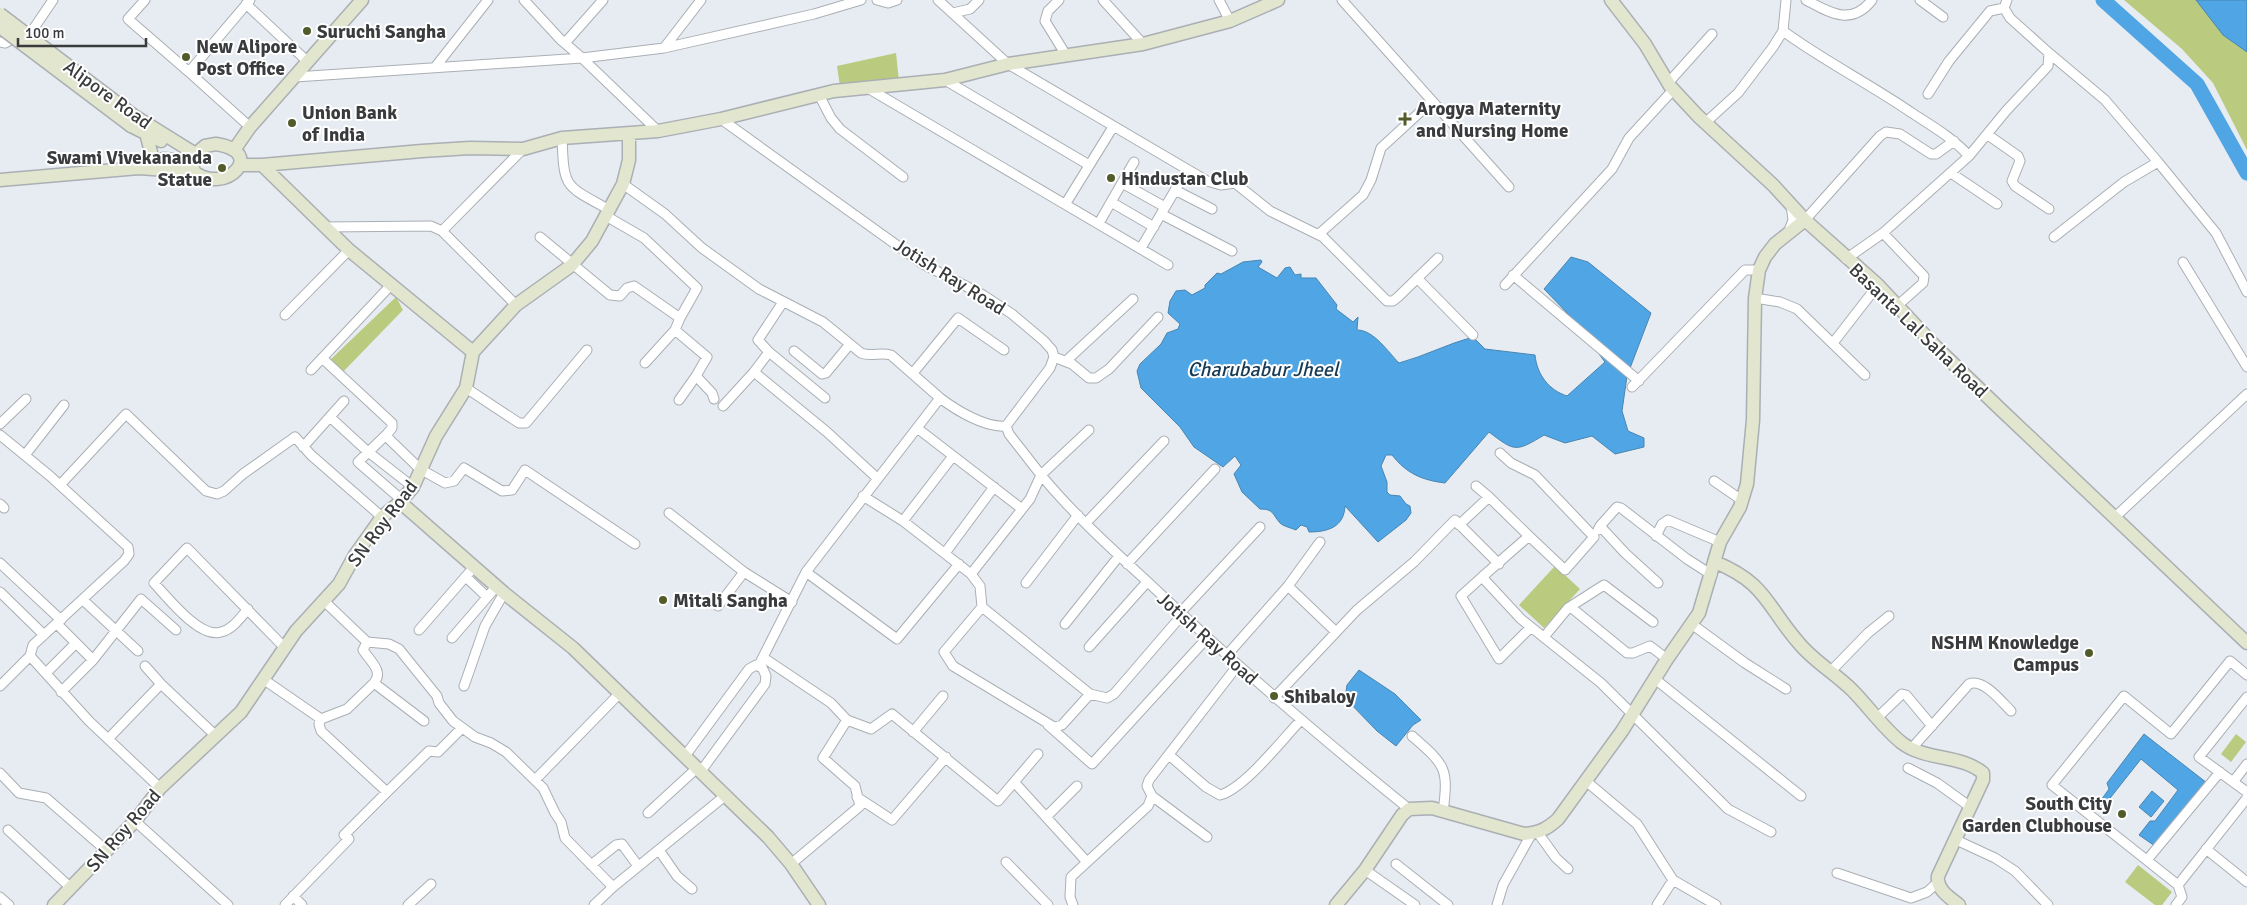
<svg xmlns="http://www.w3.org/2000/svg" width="2247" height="905" viewBox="0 0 2247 905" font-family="Signika,sans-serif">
	<rect width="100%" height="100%" fill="#e6ecf1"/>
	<path fill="#baca7f" d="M2124,0H2247V150L2213,83L2182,49Z
		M896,53L899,81L841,93L837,66Z
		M396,297L403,310L341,374L329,361Z
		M1555,566L1580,589L1544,628L1519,605Z
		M2236,734L2246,742L2231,762L2221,754Z
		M2138,865L2172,892L2162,905H2155L2125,882Z"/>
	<path fill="#50a5e4" stroke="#4985b2" d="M2196,0H2247V52L2223,35Z
		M1571,257L1588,262L1651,313L1627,376L1622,411L1628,431L1644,438V447L1615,454L1592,436L1565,443L1544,435C1516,452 1515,452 1489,432L1445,483C1422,480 1407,474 1392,455H1386L1381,466L1387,482V492L1390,495L1400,496L1406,504L1410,506L1411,513L1406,520L1378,542L1345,506C1344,527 1328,532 1309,532L1307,527L1301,525L1296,530C1291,528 1283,526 1280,523C1272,514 1274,509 1260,509L1242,492L1234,474L1241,465L1235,456L1223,467L1194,447L1180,427L1141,388L1137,371L1140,364L1161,344L1167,333L1178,329L1180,324L1168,313L1170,301L1176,291L1185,290L1192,295L1205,288V285L1217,273L1221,274L1243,262L1261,260L1262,262L1258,267L1277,278L1285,268L1290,267L1295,275L1301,274V278H1316L1337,305L1336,309L1353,322L1358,317L1357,330C1374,330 1388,352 1399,363C1425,356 1447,344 1473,337L1485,349L1535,355C1537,375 1549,390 1567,396L1605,362L1573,319L1544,289Z
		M1359,670L1395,694L1421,720L1413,725L1396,746L1377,731L1345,698L1347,685Z
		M2144,734L2207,783L2155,846L2139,835L2150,821H2155L2178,790L2141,759L2103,807L2099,803L2109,789L2107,783Z
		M2152,791L2164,801L2151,817L2139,807Z"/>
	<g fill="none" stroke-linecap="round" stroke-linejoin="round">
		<path stroke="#50a5e4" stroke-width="15" d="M2103,0L2197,84L2247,173"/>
		<defs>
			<path id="street" d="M145,0L128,19L189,72
				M250,0L189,72L250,127
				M524,0L560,39L582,58L658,131
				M877,0L888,3L897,0
				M938,0L1008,64L1207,181L1221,185L1235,183L1270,211L1323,237L1387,301H1393L1398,297L1438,258
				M1059,0L1048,11L1045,21L1066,55
				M1103,0L1143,44
				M1219,0L1230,21
				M1342,0L1509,187
				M1806,0C1829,12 1851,27 1872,0
				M1920,0L1943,17
				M246,4L308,62
				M953,13L970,9L979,0
				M1783,31C1824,61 1870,84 1912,113C1932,126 1953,138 1969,156
				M0,42L5,43L34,28L53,0
				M565,43L603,0
				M664,48L814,14L861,0
				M2049,53L2105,100L2158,162L2216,233L2247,292
				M436,66L488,0
				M295,77L582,58L664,48L701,0
				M945,80L1089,165
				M1668,83L1712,34
				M866,87L1168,265
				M1928,94L1949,61L1990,11L2004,8
				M819,95L831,118L840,129L903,177
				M721,119L923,264L983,295L1012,314L1044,341L1052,350L1054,357L1050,368L1006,426L1009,434L1041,475L1089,430
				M1705,123L1738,93L1773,47L1783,31L1786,0
				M1988,135L2018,156L2020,161L2012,181L2015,186L2049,209
				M562,138C564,188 564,185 608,209
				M1951,173L1997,204
				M1122,183L1165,207
				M623,184L665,214L702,248L759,289L823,322L861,353C871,357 880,352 891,355L940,398
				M1175,190L1212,209
				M1111,202L1154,227
				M1066,203L1113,127
				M1161,214L1232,251
				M606,216L644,238L697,288L680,318
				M1805,220L1880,136L1886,132L1900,134L1931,154H1936L1954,141
				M1099,223L1134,162
				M324,227L431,226L442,231L516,305
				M442,231L523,149
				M1788,233L1793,220L1791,205
				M1883,233L1924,276L1923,283L1897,306
				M1319,234L1363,195L1371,180L1381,148L1431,102
				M540,237L610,295L620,296L627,288L634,286L680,318L675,330L707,357L696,376L712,393L714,399
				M2054,237L2124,182L2158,162
				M1141,248L1187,170
				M1846,259L1883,233L1969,156L2006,111L2048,66L2049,53L2010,18L2004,8L2007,0
				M2183,262L2247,367
				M1513,275L1639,381
				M1417,278L1473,335
				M1505,285L1612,169L1629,138L1673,90
				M1755,298L1780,302L1797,309L1865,375
				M783,302L758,340L769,352L825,398
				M285,315L349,250
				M1833,343L1878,285
				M794,351L822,374L826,373L850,344
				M1054,357L1072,364L1089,378H1096L1109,369L1158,317
				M322,358L392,423V428L387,434V437L420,469L445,483L454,481L464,468L502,491L512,490L525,470L635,544
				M1066,361L1133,299
				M645,363L675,330
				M311,370L391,285
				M754,372L769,352
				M913,373L958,318L1004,350
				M1632,387L1745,270H1759
				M466,388L519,423H526L587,350
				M679,400L696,376
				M723,406L754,372L827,432L877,478
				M330,417L367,451L413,487
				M0,424L26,399
				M917,428L1022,509
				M387,434L358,462L402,500
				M0,435L50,476L128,547L129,554L124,561L33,645L30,656L89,721L160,788
				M303,447L344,401
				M1500,453L1511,463L1535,475L1594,537L1565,570L1529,536L1482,577L1521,619L1601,683L1728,809L1771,832
				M25,455L64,405
				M1714,481L1743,501
				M60,485L126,414L206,491L217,494L224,491L243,474L295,437L311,455L382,517
				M1476,486L1489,497
				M863,496L903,521L971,574L1030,499L1041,475C1074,515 1113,550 1151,585C1234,664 1320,737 1409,809
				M0,504L4,508
				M669,513L744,572L792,602
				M2114,518L2247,394
				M903,521L953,456
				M1086,523L1164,441
				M1459,525L1489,497L1529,536
				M1600,526L1617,507L1621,508L1687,559L1712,575
				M1598,530L1600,526L1625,553L1658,583
				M1656,536L1662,524L1668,520L1720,542
				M945,553L994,487
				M0,563L61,620
				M1127,564L1215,469
				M806,572L897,639L959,564
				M971,574L980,586L982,607L1090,694L1107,698L1114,694L1182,615
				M466,577L487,597
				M1482,577L1461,596L1499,659L1531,627
				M1026,583L1078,515
				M1288,586L1336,632
				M0,592L44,635
				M83,600L138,651
				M323,600L367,642L389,644L399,649L437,696L439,703L453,721L475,737L491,743L506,752L543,788L555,813L561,822L565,838L613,887
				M718,606L744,572
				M982,607L944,652L953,666L1054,727L1062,725L1090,694
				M1568,608L1604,585L1653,622
				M248,609C240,618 233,629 221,632C200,639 168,598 154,583L187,548L284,647
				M1180,613L1260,527
				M57,624L93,660
				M1065,624L1119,556
				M1693,625L1745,663L1786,689
				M419,630L474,567
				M1544,637L1568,608L1573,609L1627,653H1633L1650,646L1667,659
				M452,638L496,587
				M367,642L363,650C370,661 384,671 374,683
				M1089,647L1147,582
				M1227,655L1288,586L1320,542
				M764,658L831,703L847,720L871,729L892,714L998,801L1038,754
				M145,666L161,684L216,736
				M1831,671L1868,633L1889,616
				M46,673L76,643
				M263,679L321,719
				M1655,679L1801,796
				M0,686L30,656
				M464,686L485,626L504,593
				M61,692L93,660L141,599L176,630
				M2247,697L2199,757L2247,792
				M1274,698L1357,610L1414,562L1455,520L1499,564
				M1877,718L1902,694L1906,695L1932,726
				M1048,725L1092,764L1207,638
				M913,732L943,696
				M1412,736C1445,765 1449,767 1443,812
				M108,739L161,684
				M1912,748L1969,684C1983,678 2001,701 2011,711
				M1169,755L1206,787L1220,795C1244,789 1282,740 1300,721
				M685,756L749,669L756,665L760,667
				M1908,768L1937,783L1969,806
				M701,771L765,684L766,676L760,663L806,572L940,398C956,410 985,428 1006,426
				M0,773L19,793L46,798L107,851
				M535,780L620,693
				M1586,781L1637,824L1673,880L1716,905
				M2233,782L2247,764
				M1015,783L1087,862
				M387,792L429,751L438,752L462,728
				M1152,796L1207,837
				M857,797L892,820L946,757
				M648,813L697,768
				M1047,816L1077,786
				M135,821L228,905
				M8,830L71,888
				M1538,833L1556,858L1568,869
				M1954,839L1995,858L2015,871L2048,905
				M2206,849L2247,882
				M659,850L677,876L692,889
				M2147,860L2220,772
				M1006,862L1048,905
				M791,864L860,806L855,786L823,758L847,720
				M1396,864L1448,905
				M591,865L616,845L622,844L638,866
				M1365,870L1415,905
				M1837,873L1911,898L1927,892L1937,883
				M2178,885L2247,798
				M293,896L302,905
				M0,897L9,905
				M285,905L349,839L344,835L387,792L321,731L319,724L321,719L347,709L374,683L424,721
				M408,905L431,884
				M594,905L613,887L726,795
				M1073,905L1070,897L1071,877L1148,806L1152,796L1147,786L1149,780L1238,665
				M1497,905L1503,885L1532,833
				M1657,905L1673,880
				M2176,905L2182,897L2178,885L2052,785L2124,696L2171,734L2230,661L2247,675"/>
			<path id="secondary" d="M1611,0L1645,44L1670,86L1698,116L1773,185L1805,220L1878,285L1935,346L1996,405L2247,643
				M133,115L194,153
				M131,126L161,141
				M146,133L151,152L149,165
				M216,144C268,152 226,196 194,172L191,158L205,146Z
				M234,150L250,127L362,0
				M241,165H262L422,151L470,148L523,149L562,138L658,131L721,119L834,91L945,80L1008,64L1143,44L1230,21L1278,0
				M262,165L349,250L473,352
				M141,167L163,159L190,161
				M0,180L139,168L194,172
				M400,502L504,593L573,648L768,837L791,864L819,905
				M1715,562C1766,583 1766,605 1798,642C1813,661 1835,673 1852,690C1869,707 1883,728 1902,743C1926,761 1960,754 1983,773V780L1938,876C1936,889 1949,897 1959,905
				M54,905L135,821L160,788L241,712L296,631L339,584L355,555L382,517L400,502L413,487L436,436L466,388L473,352L516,305L572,265L592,241L623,184L629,160V134
				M1336,905L1365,870L1402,815L1409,809L1432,808L1524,834C1539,833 1547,829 1558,819L1622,731L1667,659L1699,613L1720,542L1740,507L1747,484L1753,420L1755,298L1759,270L1765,257L1775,244L1805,220"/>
		</defs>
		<use href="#street" stroke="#aaafb4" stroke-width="11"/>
		<use href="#secondary" stroke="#aaafb4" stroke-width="15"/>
		<use href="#street" stroke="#fff" stroke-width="9"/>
		<use href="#secondary" stroke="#e2e6ce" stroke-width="12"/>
		<defs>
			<path id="secondary-bridge" d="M0,14L133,115
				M0,27L131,126"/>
		</defs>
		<use href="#secondary-bridge" stroke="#aaafb4" stroke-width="15" stroke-linecap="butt"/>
		<use href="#secondary-bridge" stroke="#e2e6ce" stroke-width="12"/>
	</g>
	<g fill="#525b2a" stroke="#fff" stroke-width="2">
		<circle cx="307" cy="31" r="5"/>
		<circle cx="186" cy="57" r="5"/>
		<path d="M1402.5 111.5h5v5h5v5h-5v5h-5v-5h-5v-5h5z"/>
		<circle cx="292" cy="123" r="5"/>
		<circle cx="222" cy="168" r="5"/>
		<circle cx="1111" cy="178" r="5"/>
		<circle cx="663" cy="600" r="5"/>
		<circle cx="2089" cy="653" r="5"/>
		<circle cx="1274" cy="696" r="5"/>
		<circle cx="2122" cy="814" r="5"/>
	</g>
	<g text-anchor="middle" stroke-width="4" stroke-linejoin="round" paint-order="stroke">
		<g font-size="19" font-weight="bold" fill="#393b3d" stroke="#fff" text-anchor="start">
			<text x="317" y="38">Suruchi Sangha</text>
			<text x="196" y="53">New Alipore<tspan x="196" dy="22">Post Office</tspan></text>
			<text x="1416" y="115">Arogya Maternity<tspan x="1416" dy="22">and Nursing Home</tspan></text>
			<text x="302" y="119">Union Bank<tspan x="302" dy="22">of India</tspan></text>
			<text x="212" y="164" text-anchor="end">Swami Vivekananda<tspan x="212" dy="22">Statue</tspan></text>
			<text x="1121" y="185">Hindustan Club</text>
			<text x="673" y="607">Mitali Sangha</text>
			<text x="2079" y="649" text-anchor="end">NSHM Knowledge<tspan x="2079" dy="22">Campus</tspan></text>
			<text x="1284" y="703">Shibaloy</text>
			<text x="2112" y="810" text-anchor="end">South City<tspan x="2112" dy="22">Garden Clubhouse</tspan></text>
		</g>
		<g font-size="19" fill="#393b3d" stroke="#fff">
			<text transform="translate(108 94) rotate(36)" y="7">Alipore Road</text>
			<text transform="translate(950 276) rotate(32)" y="7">Jotish Ray Road</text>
			<text transform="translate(1919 330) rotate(44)" y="7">Basanta Lal Saha Road</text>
			<text transform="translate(382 523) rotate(-53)" y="7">SN Roy Road</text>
			<text transform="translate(1208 638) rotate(42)" y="7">Jotish Ray Road</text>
			<text transform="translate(123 830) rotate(-49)" y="7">SN Roy Road</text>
		</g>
		<g font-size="20" font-style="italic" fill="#173b55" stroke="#fff">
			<text x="1263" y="376">Charubabur Jheel</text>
		</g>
	</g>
	<path d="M18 38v8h128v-8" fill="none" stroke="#393b3d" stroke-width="2.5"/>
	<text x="25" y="38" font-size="15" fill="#393b3d" stroke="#ffffff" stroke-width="4" paint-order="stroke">100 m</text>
</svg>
